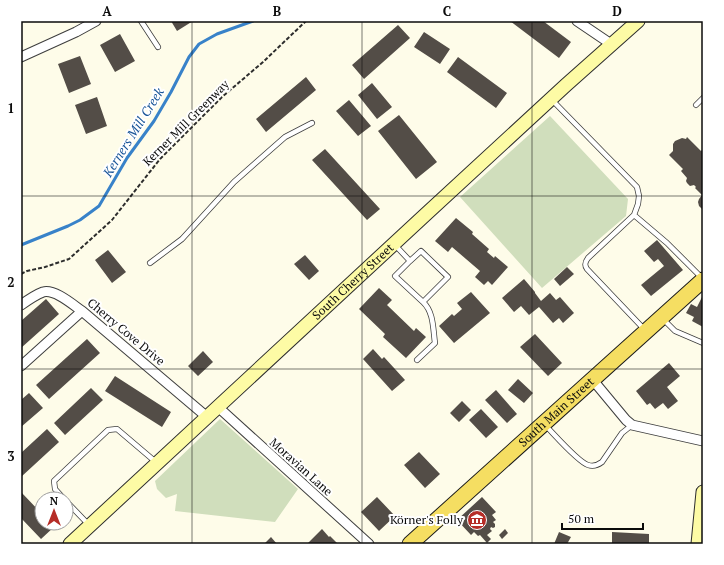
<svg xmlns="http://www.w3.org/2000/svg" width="724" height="565" viewBox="0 0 724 565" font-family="'PT Serif',serif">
	<rect width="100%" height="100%" fill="#fefce9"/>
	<path fill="#d0debc" d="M550,116L628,199L626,216L542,288L460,197Z
		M220,419L298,489L275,522L175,511L177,494L166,498L157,489L155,481Z"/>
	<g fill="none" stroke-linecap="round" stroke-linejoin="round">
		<path stroke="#3882c9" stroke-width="3" d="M21,245L68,226L80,220L99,206L127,158L154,121L171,92L189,57L199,44L217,34L253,21"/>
	</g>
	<path fill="#534d47" d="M171,21H193L177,31Z
		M510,21H543L571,42L559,58Z
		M398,25L410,38L364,79L352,65Z
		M424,32L450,49L440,64L414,47Z
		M120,34L135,61L115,72L100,45Z
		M80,56L91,84L69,93L58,64Z
		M458,57L507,93L496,108L447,72Z
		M306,77L316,90L266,132L256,119Z
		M372,83L392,107L377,119L358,95Z
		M97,97L107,126L86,134L75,105Z
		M349,100L371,126L358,136L336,111Z
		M399,115L437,162L416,179L378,131Z
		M687,137L701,151L703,149V210L699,206L698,202L699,199L702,195L695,188L696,187L694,185L690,186L687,183L686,181L687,178L681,171L683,169L669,155L673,151V144L675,141L682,138L686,139Z
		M325,149L380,209L367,220L312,160Z
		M456,218L473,232L472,234L489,249L487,252L494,258L495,256L508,267L492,285L488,281L484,285L475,277L480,271L452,247L448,252L435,241Z
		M657,240L683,270L651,296L641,285L664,266L658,259L654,262L644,251Z
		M108,250L126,272L112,283L95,260Z
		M305,255L319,271L309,280L294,264Z
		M567,267L574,274L560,286L554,279Z
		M524,279L535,292V293L541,301L550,293L556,300L560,297L574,313L563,323L559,318L553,323L539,307L529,315L521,306L514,312L502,298Z
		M379,288L392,300L387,305L414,331L416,328L426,337L406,358L383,337L385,334L359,309Z
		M471,292L490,313L454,343L439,326L452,314L454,316L462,309L457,303Z
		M703,295V327L692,321L694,317L686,313L691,304L697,307Z
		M46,299L59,314L21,348V321Z
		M535,334L562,363L548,376L520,347Z
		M87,339L100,353L49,399L36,385Z
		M373,349L382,359L384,357L405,380L392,391L363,359Z
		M203,351L213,362L198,376L188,366Z
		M669,363L680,376L667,387L678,401L668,409L663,403L655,409L650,403L647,405L636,391Z
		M115,376L171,412L162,427L105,391Z
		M518,379L533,393L524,403L508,390Z
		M91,388L103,400L65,435L54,423Z
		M496,390L517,414L507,423L485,400Z
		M29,393L43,408L21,427V400Z
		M462,401L471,410L459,422L450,413Z
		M481,409L498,427L486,438L469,420Z
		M47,429L59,442L21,477V453Z
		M419,452L440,474L425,488L404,465Z
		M21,492L42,514V523H51L54,527L41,539L21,518Z
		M377,497L395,516L379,531L361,512Z
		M482,497L496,512L492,515L496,520L493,522L495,524V527L493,528L491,527L490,529L492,531L487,535L491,539L487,543L480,535L478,536L474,532L471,535L457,520Z
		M322,529L329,537L330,536L338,544H307Z
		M505,529L508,533L502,539L499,535Z
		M559,532L571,537L567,544H554Z
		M612,532L649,534V544H612Z
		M271,537L277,544H264Z"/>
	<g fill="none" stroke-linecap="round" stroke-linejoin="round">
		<defs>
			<path id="service" d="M141,21L158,47
				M552,100L637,187L639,196L638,204L634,215L588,258C585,262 584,265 587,269L644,329
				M696,105L703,98
				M634,215L667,243L702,278
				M395,245L410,261L421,251L448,277L423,302L395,276L410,261
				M150,263L182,239L234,182L285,137L312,123
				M663,319L675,331L703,343
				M417,360L435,343C433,330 434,312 423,302
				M545,425C554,434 578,462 588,465C594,467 598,465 602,462L622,433L632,425
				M64,499L55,489L54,481L108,430L117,429L157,463
				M66,501L89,525"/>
			<path id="minor" d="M577,21L611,44
				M21,57L76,32L96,21
				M21,305C28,300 35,295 43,292C55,289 72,304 82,311L207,417
				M21,366L82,311
				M592,379L626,420L632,425L703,441
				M218,407L369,544"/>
			<g id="secondary">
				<path id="s1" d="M70,544L425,215L566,85L638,21"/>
				<path d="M698,544L703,492"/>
			</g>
			<g id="primary">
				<path id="s2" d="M410,544L703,280"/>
			</g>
		</defs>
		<use href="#service" stroke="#3e3e3e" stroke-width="6"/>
		<use href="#minor" stroke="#3e3e3e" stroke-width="11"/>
		<use href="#secondary" stroke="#2d2d2d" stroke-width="15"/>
		<use href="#primary" stroke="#1c1c1c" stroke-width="17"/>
		<path stroke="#2d2d2d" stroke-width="2" stroke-dasharray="4 2" stroke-linecap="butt" d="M21,274L27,271L45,267L69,259L112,220L160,159L222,97L263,62L306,21"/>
		<use href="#service" stroke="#fff" stroke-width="4.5"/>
		<use href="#minor" stroke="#fff" stroke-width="9"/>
		<use href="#secondary" stroke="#fdfba5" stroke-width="13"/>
		<use href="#primary" stroke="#f5de62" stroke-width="15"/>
	</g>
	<path fill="none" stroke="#0b0b0b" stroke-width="1" stroke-opacity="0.55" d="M192,21V544M362,21V544M532,21V544M21,196H703M21,369H703"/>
	<defs>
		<symbol id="museum-disc" viewBox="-11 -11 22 22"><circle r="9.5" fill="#b62d27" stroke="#fff"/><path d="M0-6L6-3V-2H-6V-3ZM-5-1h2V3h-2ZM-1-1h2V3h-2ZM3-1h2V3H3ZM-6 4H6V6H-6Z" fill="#fff"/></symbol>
	</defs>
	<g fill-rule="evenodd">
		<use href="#museum-disc" x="466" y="509" width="22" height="22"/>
	</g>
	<g text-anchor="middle" stroke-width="4" stroke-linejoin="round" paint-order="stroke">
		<g font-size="12" fill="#0b0b0b" stroke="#fff">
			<text transform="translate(186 123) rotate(-45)" y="4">Kerner Mill Greenway</text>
			<text dy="4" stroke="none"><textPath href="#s1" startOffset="386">South Cherry Street</textPath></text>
			<text transform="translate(126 332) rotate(40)" y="4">Cherry Cove Drive</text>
			<text dy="4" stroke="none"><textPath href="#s2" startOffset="197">South Main Street</textPath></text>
			<text transform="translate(301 467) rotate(42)" y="4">Moravian Lane</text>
		</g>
		<g font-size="12" fill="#0b0b0b" stroke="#fff" text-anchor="end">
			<text x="463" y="524">Körner's Folly</text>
		</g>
		<g font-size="13" font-style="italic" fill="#195598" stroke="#fff">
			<text transform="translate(133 132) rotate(-58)" y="5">Kerners Mill Creek</text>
		</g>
	</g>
	<rect width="724" height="565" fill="none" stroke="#ffffff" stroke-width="44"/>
	<g transform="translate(54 511)"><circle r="19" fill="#ffffff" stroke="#9d9d9d"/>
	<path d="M0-3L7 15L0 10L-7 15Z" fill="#b62d27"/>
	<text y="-6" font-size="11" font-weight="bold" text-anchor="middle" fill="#0b0b0b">N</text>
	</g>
	<path d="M562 523v6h81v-6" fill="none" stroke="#0b0b0b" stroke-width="2"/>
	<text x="568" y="523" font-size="12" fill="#0b0b0b" stroke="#ffffff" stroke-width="3" paint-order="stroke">50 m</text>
	<rect x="22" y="22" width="680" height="521" fill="none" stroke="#0b0b0b" stroke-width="1.5"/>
	<g font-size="13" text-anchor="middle" font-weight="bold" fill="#0b0b0b">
		<text x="107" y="16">A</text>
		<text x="277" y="16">B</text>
		<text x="447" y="16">C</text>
		<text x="617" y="16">D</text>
		<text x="11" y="113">1</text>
		<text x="11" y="287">2</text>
		<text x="11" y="461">3</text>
	</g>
</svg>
